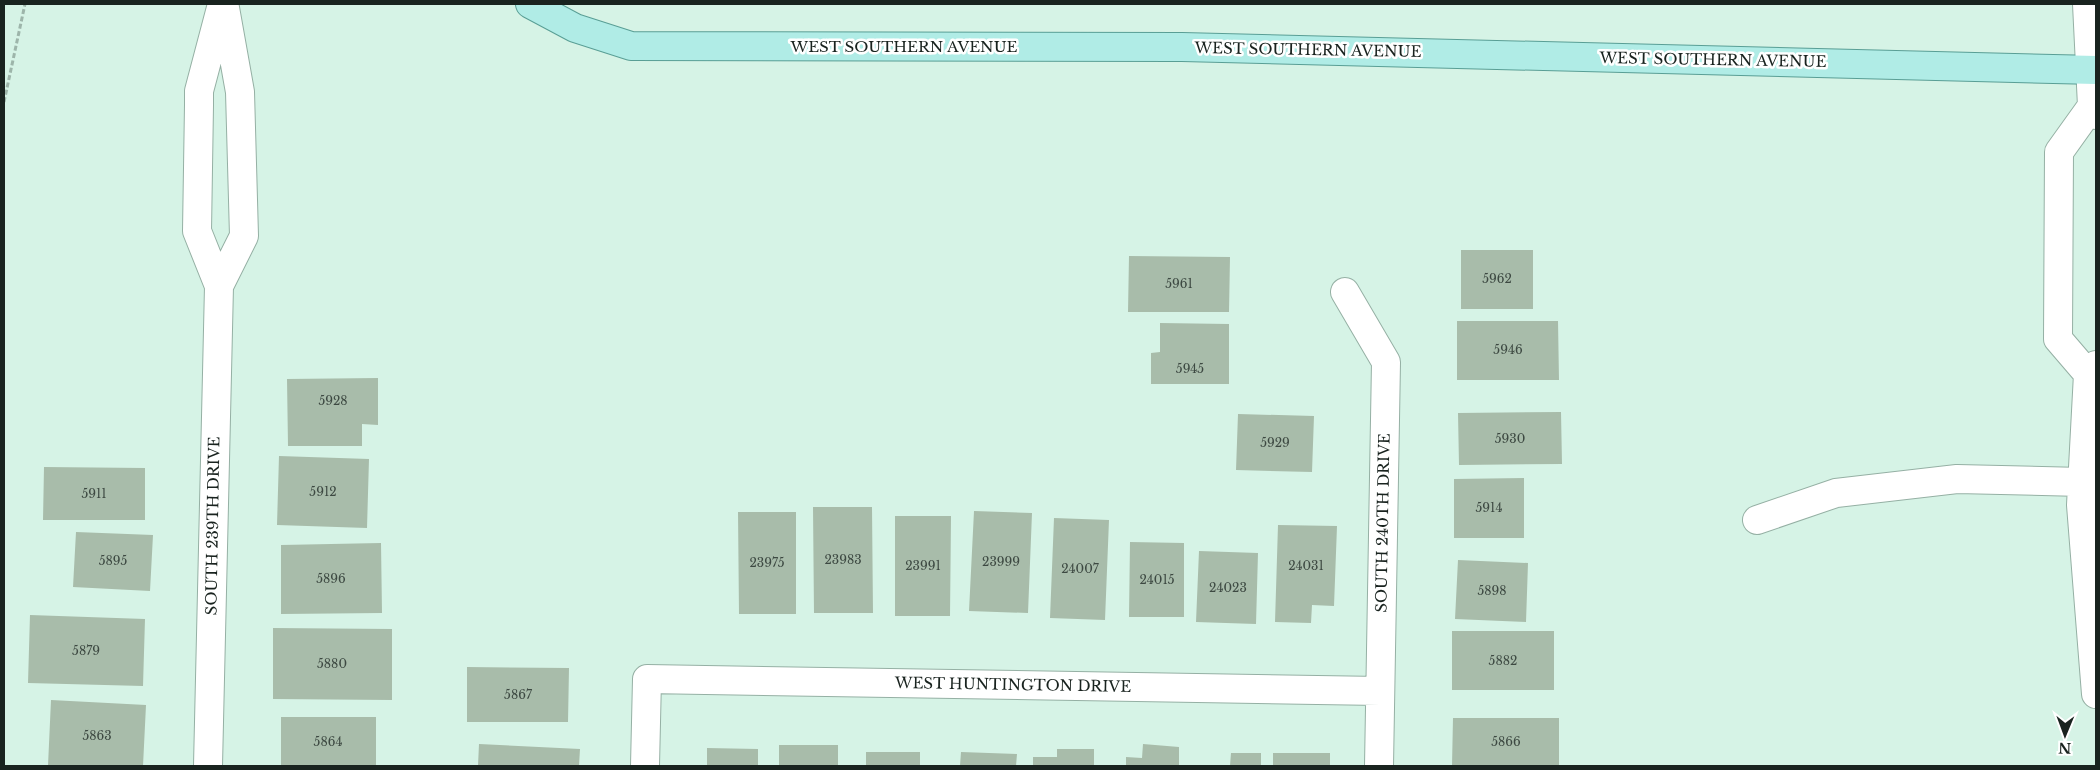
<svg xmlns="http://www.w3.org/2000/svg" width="2100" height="770" viewBox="0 0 2100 770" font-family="'Libre Baskerville',serif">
	<rect width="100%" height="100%" fill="#d6f3e6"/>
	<path fill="#a8bcaa" d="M1461,250H1533V309H1461Z
		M1129,256L1230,257L1229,312H1128Z
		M1457,321H1558L1559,380H1457Z
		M1160,323L1229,324V384H1151V353L1160,352Z
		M378,378V425L362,424V446H288L287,379Z
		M1561,412L1562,464L1459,465L1458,413Z
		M1238,414L1314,416L1312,472L1236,470Z
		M279,456L369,459L367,528L277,525Z
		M44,467L145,468V520H43Z
		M1524,478V538H1454V479Z
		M813,507H872L873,613H814Z
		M974,511L1032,513L1028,613L969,611Z
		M738,512H796V614H739Z
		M895,516H951L950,616H895Z
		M1054,518L1109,520L1105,620L1050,618Z
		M1278,525L1337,526L1334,606L1312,605L1311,623L1275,622Z
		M76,532L153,535L150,591L73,587Z
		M1130,542L1184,543V617H1129Z
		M381,543L382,613L281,614V545Z
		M1199,551L1258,553L1256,624L1196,622Z
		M1458,560L1528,563L1526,622L1455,619Z
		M30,615L145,619L143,686L28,683Z
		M273,628L392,629V700L273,699Z
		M1452,631H1554V690H1452Z
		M467,667L569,668L568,722H467Z
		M51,700L146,705L143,766H48Z
		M281,717H376V766H281Z
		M1453,718H1559V766H1452Z
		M479,744L580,749L579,766H478Z
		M1143,744L1179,747V766H1126V757L1142,758Z
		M779,745H838V766H779Z
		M707,748L758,749V766H707Z
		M1057,749H1094V766H1033V757H1057Z
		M866,752H920V766H866Z
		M961,752L1017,754L1016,766H960Z
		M1231,753H1261V766H1230Z
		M1273,753H1330V766H1273Z"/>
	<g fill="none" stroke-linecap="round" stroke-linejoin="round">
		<defs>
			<path id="minor" d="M2087,4L2092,106L2096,115
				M219,286L244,236L240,92L225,8
				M1345,292L1386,362L1379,766
				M2096,365L2088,374L2081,505L2096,694
				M2088,374L2058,339L2059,152L2092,106
				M1757,520L1836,493L1957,479L2082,482
				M208,766L219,286L197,231L199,105V91L222,4
				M645,766L647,679L1380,691"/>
			<path id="major" d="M530,4L575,28L631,46L1182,47L2096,70"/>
		</defs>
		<use href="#minor" stroke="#95b0a4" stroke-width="30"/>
		<use href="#major" stroke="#599e95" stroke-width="30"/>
		<path stroke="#9db5aa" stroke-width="3" stroke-dasharray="5 2.5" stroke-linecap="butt" d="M4,102L25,4"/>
		<use href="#minor" stroke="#fff" stroke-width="28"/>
		<use href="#major" stroke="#b0ece6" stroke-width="28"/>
	</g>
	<g text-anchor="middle" stroke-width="5" stroke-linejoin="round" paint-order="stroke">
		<g font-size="12" fill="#3d4942">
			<text x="1497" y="283">5962</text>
			<text x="1179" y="288">5961</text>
			<text x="1508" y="354">5946</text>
			<text x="1190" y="373">5945</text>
			<text x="333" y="405">5928</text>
			<text x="1510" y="443">5930</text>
			<text x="1275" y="447">5929</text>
			<text x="323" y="496">5912</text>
			<text x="94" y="498">5911</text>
			<text x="1489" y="512">5914</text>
			<text x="843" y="564">23983</text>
			<text x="113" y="565">5895</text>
			<text x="1001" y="566">23999</text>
			<text x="767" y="567">23975</text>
			<text x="923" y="570">23991</text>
			<text x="1306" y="570">24031</text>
			<text x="1080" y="573">24007</text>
			<text x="331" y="583">5896</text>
			<text x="1157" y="584">24015</text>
			<text x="1228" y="592">24023</text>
			<text x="1492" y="595">5898</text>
			<text x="86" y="655">5879</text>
			<text x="1503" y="665">5882</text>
			<text x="332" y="668">5880</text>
			<text x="518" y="699">5867</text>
			<text x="97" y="740">5863</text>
			<text x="328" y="746">5864</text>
			<text x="1506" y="746">5866</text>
		</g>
		<g font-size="15" fill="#19231f" stroke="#fff">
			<text x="904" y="52">WEST SOUTHERN AVENUE</text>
			<text transform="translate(1308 50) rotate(1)" y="5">WEST SOUTHERN AVENUE</text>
			<text transform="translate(1713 60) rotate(1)" y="5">WEST SOUTHERN AVENUE</text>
			<text transform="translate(1383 523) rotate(-89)" y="5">SOUTH 240TH DRIVE</text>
			<text transform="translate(213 526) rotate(-89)" y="5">SOUTH 239TH DRIVE</text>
			<text transform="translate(1013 685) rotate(1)" y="5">WEST HUNTINGTON DRIVE</text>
		</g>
	</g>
	<rect width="2100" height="770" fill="none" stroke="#19231f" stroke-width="10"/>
	<g transform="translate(2065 735) rotate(181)" stroke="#ffffff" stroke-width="4" paint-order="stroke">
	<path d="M0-4L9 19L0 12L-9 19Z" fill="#19231f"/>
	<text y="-8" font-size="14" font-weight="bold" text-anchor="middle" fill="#19231f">N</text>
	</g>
</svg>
